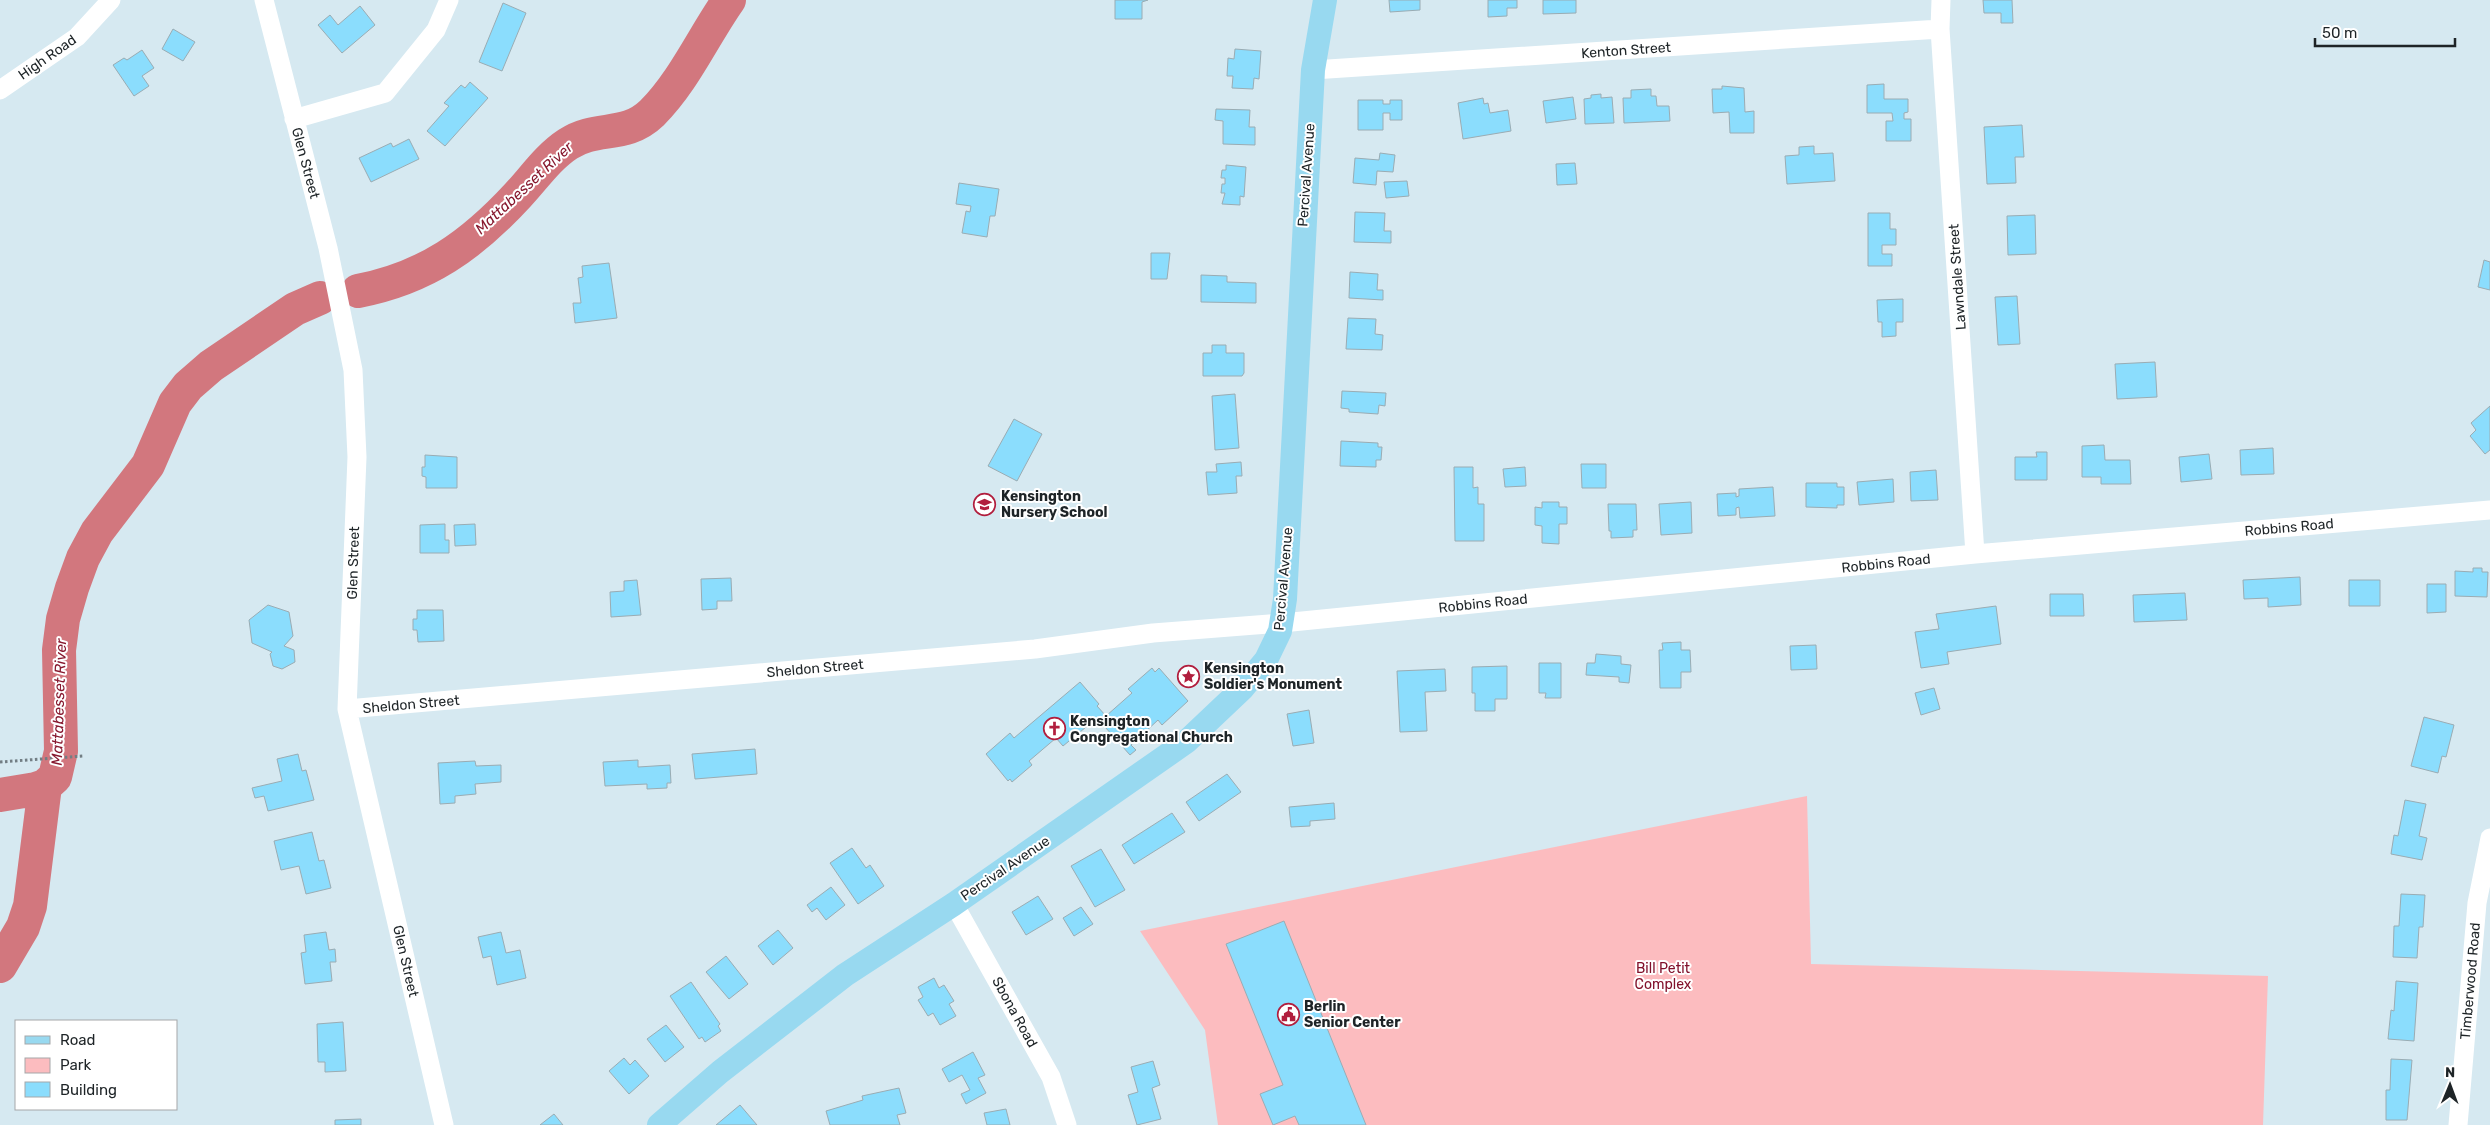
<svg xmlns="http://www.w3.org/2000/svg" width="2490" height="1125" viewBox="0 0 2490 1125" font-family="Rubik,sans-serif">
	<rect width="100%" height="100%" fill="#d6e9f1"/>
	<path fill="#fcbcbf" d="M1807,796L1811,964L2268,976L2263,1125H1218L1205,1030L1140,931Z"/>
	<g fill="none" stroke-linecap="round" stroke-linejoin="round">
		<path stroke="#d2777e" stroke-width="34" d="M358,291C426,278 472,245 518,195C534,178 548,157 568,144C597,125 625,139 652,113C684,81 703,37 729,0
			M0,795L36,789L45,786L55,777L61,751L59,650L63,619L72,588L83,558L97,532L148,465L175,403L188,386L211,366L295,309L320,298
			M0,966L23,927L30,906L45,786"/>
	</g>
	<path fill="#8bddfd" stroke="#9aacb3" d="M1115,0H1148L1142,2V19H1115Z
		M1389,0H1420V10L1390,12Z
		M1488,0H1517V8H1507V16L1488,17Z
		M1543,0H1576V13L1543,14Z
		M1983,0H2012L2013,23H2001V13H1984Z
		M503,3L526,13L502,71L479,62Z
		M360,6L375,25L342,53L318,25L330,15L338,25Z
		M173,29L195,42L183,61L162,49Z
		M1235,49L1261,51L1259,79L1254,78L1253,89L1232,88L1233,76H1227L1228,58L1234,59Z
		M142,50L154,68L142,76L149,86L134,96L113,65L124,58L127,60Z
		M470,82L488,98L445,146L427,131L449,106L444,103L461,85L465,88Z
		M1884,84V99H1908V112L1904,113V119H1911V141H1886V121H1893L1892,113H1867V85Z
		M1722,86L1744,88L1745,112L1754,111V133H1730L1729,112L1713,113L1712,89H1722Z
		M1651,89V96H1656L1657,106H1669L1670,121L1624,123L1623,98H1631V90Z
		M1601,94V98L1612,97L1614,123L1585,124L1584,99L1591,98V95Z
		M1573,97L1576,119L1546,123L1543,101Z
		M1483,98L1484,104L1488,103L1490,113L1508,110L1511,131L1463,139L1458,103Z
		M1358,100H1383V104H1390V100H1402V120H1390V113H1383V130H1358Z
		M1216,109L1250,110L1249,127H1255V145L1223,144V121L1215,120Z
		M2022,125L2024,157H2015L2016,183L1987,184L1984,127Z
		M409,139L419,159L371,182L359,158L391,143L393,147Z
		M1814,146V154L1833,153L1835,181L1787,184L1785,156L1799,155V147Z
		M1380,153L1395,155L1393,172L1377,171L1376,185L1353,183L1355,158L1379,160Z
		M1575,163L1577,184L1557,185L1556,164Z
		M1226,165L1246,167L1244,197L1240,196V205L1222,204L1225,193H1221L1222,184H1225V178H1221L1222,170H1226Z
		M1407,181L1409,196L1386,198L1384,182Z
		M959,183L999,189L995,216H990L987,237L962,233L966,211L970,212L971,206L956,204Z
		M1355,212L1385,213L1384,231H1391V243L1354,242Z
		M1868,213H1890V229H1896V245H1882V254H1892V266H1868Z
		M2035,215L2036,254L2008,255L2007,216Z
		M1151,253H1170L1167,279H1151Z
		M2484,260L2490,262V290L2478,287Z
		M609,263L617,318L575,323L573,303H581L578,278L583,277L582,266Z
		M1350,272L1378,274L1377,290H1383V300L1349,298Z
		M1201,275L1227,276V282L1256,283V303L1201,302Z
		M2017,296L2020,344L1998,345L1995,297Z
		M1903,299V322H1896V336L1882,337V322H1878L1877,300Z
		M1348,318L1376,319L1375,334L1383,335L1382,350L1346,349Z
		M1212,345H1226V353H1244V373L1242,376H1203V353H1212Z
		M2155,362L2157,397L2117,399L2115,364Z
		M1342,391L1386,393L1385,406L1379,405L1378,414L1349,412V409L1341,408Z
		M1235,394L1239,448L1215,450L1212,396Z
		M2490,406V450L2485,454L2470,436L2476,430L2471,423Z
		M1014,419L1042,434L1017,481L988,466Z
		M1341,441L1378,443V447H1382L1381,460H1376V467L1340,466Z
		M2104,445L2105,460H2130L2131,484H2101V477H2082V446Z
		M2273,448L2274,474L2241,475L2240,450Z
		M2036,452H2047V480H2015V457H2037Z
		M2209,454L2212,479L2181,482L2179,457Z
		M425,455L457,457V488H426V477L422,476V467H425Z
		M1241,462L1242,476H1236L1237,493L1208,495L1206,472H1217L1216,464Z
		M1581,464H1606V488H1582Z
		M1454,467H1473V488L1478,487V504H1484V541H1455Z
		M1525,467L1526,486L1505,487L1503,469Z
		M1936,470L1938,500L1911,501L1910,472Z
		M1893,479L1894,502L1859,505L1857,482Z
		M1806,483H1837V487H1844V505H1837V508L1806,507Z
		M1773,487L1775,516L1740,518L1739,507L1736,508V515L1718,516L1717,494L1736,493V497L1739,496V489Z
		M1542,502H1559V507H1567V524H1559V544L1542,543V526L1535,525V507L1542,508Z
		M1691,502L1692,533L1661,535L1659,504Z
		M1608,504H1636L1637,530H1633V537L1611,538V531H1609Z
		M445,524V540H449V553H420V525Z
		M475,524L476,545L455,546L454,525Z
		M2473,568H2482V572H2488L2487,597L2455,596V571L2473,572Z
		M2300,577L2301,605L2268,607V598L2244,599L2243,580Z
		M731,578L732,601H717V609L702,610L701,579Z
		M637,580L641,615L611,617L610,592L624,591V581Z
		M2349,580H2380V606H2349Z
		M2427,584H2446V612L2427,613Z
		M2185,593L2187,620L2134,622L2133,595Z
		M2050,594H2083L2084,616H2050Z
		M268,605L289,612L293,636L284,646L294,650L295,662L282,669L273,666L270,654L272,652L252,643L249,620Z
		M1996,606L2001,644L1947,652L1949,664L1921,668L1915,632L1939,629L1936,614Z
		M417,610H443L444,641L418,642L417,630H413V619H417Z
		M1681,642V650H1690L1691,672H1681V688H1660L1659,650H1663L1662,643Z
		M1816,645L1817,669L1791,670L1790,646Z
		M1596,654L1621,656V664L1631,665L1629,683L1619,682V677L1586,675L1587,663H1595Z
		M1539,663H1561V698H1545L1546,693H1539Z
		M1507,666V699H1495V711H1475V693H1472V667Z
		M1152,668L1155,672L1159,668L1188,701L1162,725L1158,720L1131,745L1136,750L1130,755L1097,718L1063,746L1056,738L1029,761L1032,765L1012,782L1010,779L1008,781L986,754L1010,733L1014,738L1080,682L1099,704L1097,706L1106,716L1132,693L1128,689Z
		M1445,669L1446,691L1425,692L1427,731L1400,732L1397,671Z
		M1934,688L1940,709L1921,715L1915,693Z
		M1309,710L1314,743L1293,746L1287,714Z
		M2424,717L2454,725L2446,757L2442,756L2438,773L2411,766Z
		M755,749L757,774L695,779L692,754Z
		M298,754L302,771L306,770L314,800L268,811L264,796L255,798L252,788L282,781L277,759Z
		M638,760V767L670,765L671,783H667V788L647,789V784L605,786L603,762Z
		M475,761L476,766L501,765V782L475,784L476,794L455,796V803L440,804L438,763Z
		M1227,774L1241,792L1199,821L1186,802Z
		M2405,800L2426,804L2419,836L2427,838L2422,860L2391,854L2394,835L2398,836Z
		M1334,803L1335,819L1310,821V826L1291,827L1289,807Z
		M1172,813L1185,832L1134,864L1122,845Z
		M312,832L319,861L324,860L331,888L306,894L299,866L281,870L274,841Z
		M852,848L866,868L870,865L884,886L858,904L830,863Z
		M1101,849L1125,890L1095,907L1071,866Z
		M831,887L845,905L826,920L817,908L812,912L807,905Z
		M2401,894L2425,895L2423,927H2419L2417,958L2393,957L2394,926H2399Z
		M1038,896L1053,919L1026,935L1012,912Z
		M1081,907L1093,924L1074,936L1063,918Z
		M1284,921L1366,1125H1299L1295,1116L1273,1125L1260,1094L1283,1085L1226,944Z
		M778,930L793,948L773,965L758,946Z
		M326,932L329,950L335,949L336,962H330L332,981L305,984L301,953L306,952L304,935Z
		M501,932L506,953L520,950L526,978L497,985L491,956L483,958L478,937Z
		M726,956L748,984L729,999L706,972Z
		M934,978L939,988L944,985L954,1001L949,1004L956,1016L940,1025L933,1013L928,1016L918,1000L923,997L918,987Z
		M2396,981L2418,983L2414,1041L2388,1039L2391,1010L2394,1011Z
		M691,982L720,1024L718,1026L721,1031L705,1042L702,1037L699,1039L670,996Z
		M343,1022L346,1071L325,1072V1062H318L317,1024Z
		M666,1025L684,1047L665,1062L647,1039Z
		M973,1052L985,1075L978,1078L986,1093L966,1104L961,1094L970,1090L962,1075L949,1082L942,1069Z
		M624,1058L630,1065L635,1060L649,1076L629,1094L609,1071Z
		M2391,1059L2412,1060L2407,1120H2386V1090H2390Z
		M1153,1061L1160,1085L1152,1088L1161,1119L1137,1125L1128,1095L1138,1092L1131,1067Z
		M899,1088L906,1113L897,1115L900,1125H830L826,1111L863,1100L862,1096Z
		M740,1105L757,1125H716Z
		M1006,1109L1010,1125H987L984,1113Z
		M554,1114L563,1125H540Z
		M361,1119V1125H335V1120Z"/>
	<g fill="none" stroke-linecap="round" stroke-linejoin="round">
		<path stroke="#727e84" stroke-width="3" stroke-dasharray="2.5 2.5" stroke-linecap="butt" d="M0,762L83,756"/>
		<path stroke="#fff" stroke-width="19" d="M264,0L328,248L353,370L357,457L347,709L444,1125
			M1941,0L1940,29L1975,554
			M1313,70L1940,29
			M0,90L77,37L111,0
			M294,119L385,93L436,30L449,0
			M347,709L1035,649L1153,633L1282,623L1975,554L2490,510
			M954,904L1051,1077L1067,1125
			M2458,1125L2477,903L2490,838"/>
		<path stroke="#98d9f0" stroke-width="24" d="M659,1125L720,1072L845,975L954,904L1186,742L1242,689L1266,660L1280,631L1285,599L1313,70L1325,0"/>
	</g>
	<defs>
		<symbol id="school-ring" viewBox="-11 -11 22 22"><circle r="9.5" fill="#fff" stroke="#b11e3e" stroke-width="1.5"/><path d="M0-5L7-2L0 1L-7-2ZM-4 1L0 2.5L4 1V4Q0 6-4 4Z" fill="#b11e3e"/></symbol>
		<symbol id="sight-ring" viewBox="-11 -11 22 22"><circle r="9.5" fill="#fff" stroke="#b11e3e" stroke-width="1.5"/><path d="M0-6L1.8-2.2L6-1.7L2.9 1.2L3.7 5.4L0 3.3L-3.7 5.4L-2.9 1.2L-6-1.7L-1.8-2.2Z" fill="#b11e3e"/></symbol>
		<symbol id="church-ring" viewBox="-11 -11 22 22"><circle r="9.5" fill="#fff" stroke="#b11e3e" stroke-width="1.5"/><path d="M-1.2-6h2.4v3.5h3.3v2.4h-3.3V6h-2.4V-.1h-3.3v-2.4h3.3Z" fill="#b11e3e"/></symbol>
		<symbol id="civic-ring" viewBox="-11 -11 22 22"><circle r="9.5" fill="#fff" stroke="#b11e3e" stroke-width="1.5"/><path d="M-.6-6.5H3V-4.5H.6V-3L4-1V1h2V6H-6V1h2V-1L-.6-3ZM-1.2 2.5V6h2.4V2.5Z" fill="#b11e3e"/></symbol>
	</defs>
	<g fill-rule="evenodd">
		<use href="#school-ring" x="972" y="492" width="25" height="25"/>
		<use href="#sight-ring" x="1176" y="664" width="25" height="25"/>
		<use href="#church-ring" x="1042" y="716" width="25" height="25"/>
		<use href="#civic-ring" x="1276" y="1002" width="25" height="25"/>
	</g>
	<g text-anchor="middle" stroke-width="4" stroke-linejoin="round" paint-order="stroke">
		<g font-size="14" fill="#1e2427" stroke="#fff">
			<text transform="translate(1626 50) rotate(-4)" y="5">Kenton Street</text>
			<text transform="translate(47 57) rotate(-35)" y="5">High Road</text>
			<text transform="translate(306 163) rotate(75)" y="5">Glen Street</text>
			<text transform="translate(1306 175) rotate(-86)" y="5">Percival Avenue</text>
			<text transform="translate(1957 277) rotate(-94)" y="5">Lawndale Street</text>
			<text transform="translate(2289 527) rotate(-5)" y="5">Robbins Road</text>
			<text transform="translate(353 563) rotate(-88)" y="5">Glen Street</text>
			<text transform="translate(1886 563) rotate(-6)" y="5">Robbins Road</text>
			<text transform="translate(1283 579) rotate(-85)" y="5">Percival Avenue</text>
			<text transform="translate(1483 603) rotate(-6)" y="5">Robbins Road</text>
			<text transform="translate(815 668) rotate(-5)" y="5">Sheldon Street</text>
			<text transform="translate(411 704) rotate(-5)" y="5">Sheldon Street</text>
			<text transform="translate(1005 868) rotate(-34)" y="5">Percival Avenue</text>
			<text transform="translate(406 961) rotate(77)" y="5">Glen Street</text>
			<text transform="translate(2470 981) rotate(-85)" y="5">Timberwood Road</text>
			<text transform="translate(1015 1012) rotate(61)" y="5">Sbona Road</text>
		</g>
		<g font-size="14" font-weight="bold" fill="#1e2427" stroke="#fff" text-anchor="start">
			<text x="1001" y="501">Kensington<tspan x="1001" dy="16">Nursery School</tspan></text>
			<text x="1204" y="673">Kensington<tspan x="1204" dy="16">Soldier's Monument</tspan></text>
			<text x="1070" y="726">Kensington<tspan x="1070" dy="16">Congregational Church</tspan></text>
			<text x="1304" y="1011">Berlin<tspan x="1304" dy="16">Senior Center</tspan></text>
		</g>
		<g font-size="14" fill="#81112b" stroke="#fff">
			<text x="1663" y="973">Bill Petit<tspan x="1663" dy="16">Complex</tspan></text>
		</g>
		<g font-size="15" font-style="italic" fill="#87192f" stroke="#fff">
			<text transform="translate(524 188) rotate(-43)" y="5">Mattabesset River</text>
			<text transform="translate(59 702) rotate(-88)" y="5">Mattabesset River</text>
		</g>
	</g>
	<rect x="15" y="1020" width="162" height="90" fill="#ffffff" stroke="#a5a7a9"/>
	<rect x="25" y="1036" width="25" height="8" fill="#98d9f0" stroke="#a5a7a9"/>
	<text x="60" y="1045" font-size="15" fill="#1e2427">Road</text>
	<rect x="25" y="1058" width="25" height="15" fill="#fcbcbf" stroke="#a5a7a9"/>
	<text x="60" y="1070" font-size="15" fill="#1e2427">Park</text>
	<rect x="25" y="1082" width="25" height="15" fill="#8bddfd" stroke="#a5a7a9"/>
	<text x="60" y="1095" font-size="15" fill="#1e2427">Building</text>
	<g transform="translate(2450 1085) rotate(1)" stroke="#ffffff" stroke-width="4" paint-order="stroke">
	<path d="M0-4L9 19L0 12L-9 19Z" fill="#1e2427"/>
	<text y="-8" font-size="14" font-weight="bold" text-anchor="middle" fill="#1e2427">N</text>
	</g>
	<path d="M2315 38v8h140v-8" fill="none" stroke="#1e2427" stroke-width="2.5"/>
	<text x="2322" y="38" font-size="15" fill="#1e2427" stroke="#ffffff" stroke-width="4" paint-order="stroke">50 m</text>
</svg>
